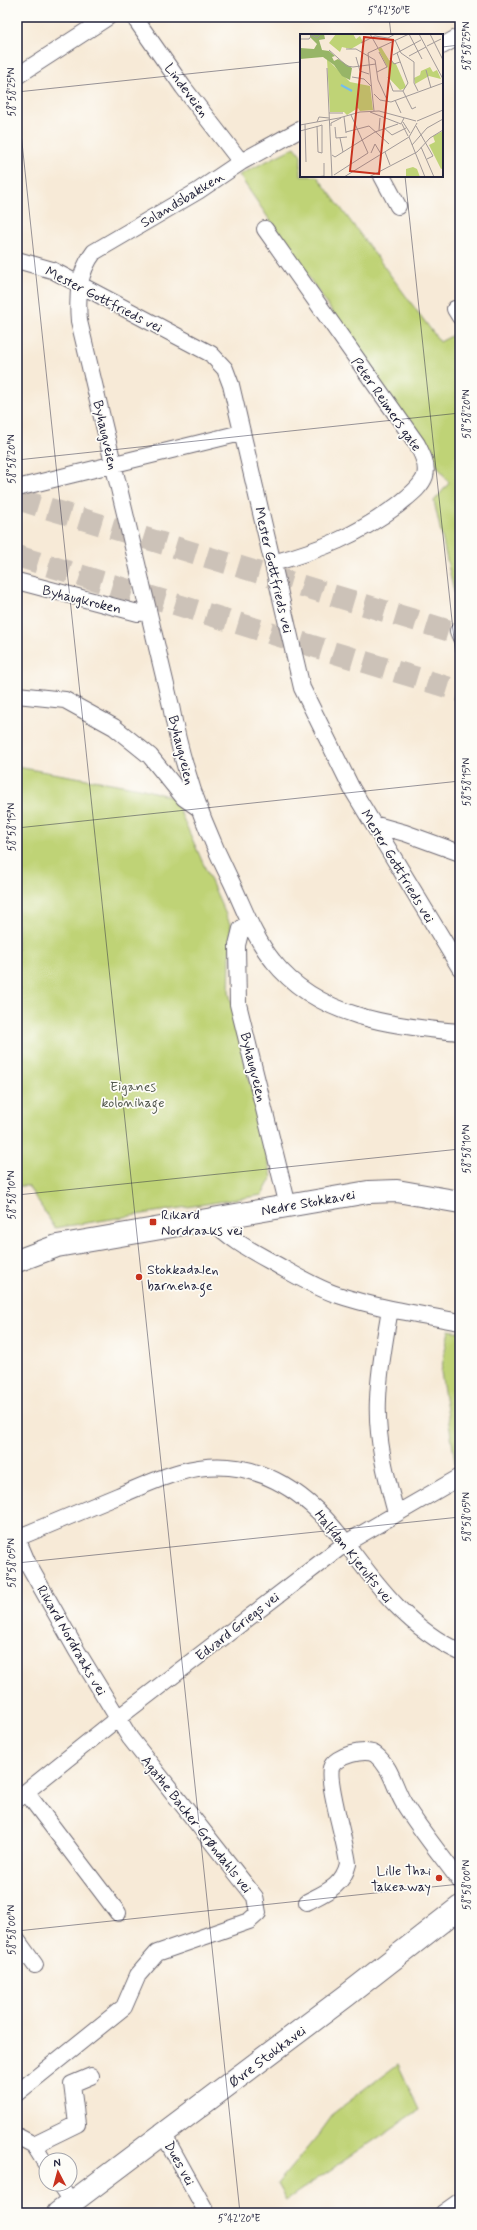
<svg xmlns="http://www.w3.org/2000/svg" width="477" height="2230" viewBox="0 0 477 2230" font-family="Mynerve,sans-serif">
	<rect width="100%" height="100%" fill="#fdfcf7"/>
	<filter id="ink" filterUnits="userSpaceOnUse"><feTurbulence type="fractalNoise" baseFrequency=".025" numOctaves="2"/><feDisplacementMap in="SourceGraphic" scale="8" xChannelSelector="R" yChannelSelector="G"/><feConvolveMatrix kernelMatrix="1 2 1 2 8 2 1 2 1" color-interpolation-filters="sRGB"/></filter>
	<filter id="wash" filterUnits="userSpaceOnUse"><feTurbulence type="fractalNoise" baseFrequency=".012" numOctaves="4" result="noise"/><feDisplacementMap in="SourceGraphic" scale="16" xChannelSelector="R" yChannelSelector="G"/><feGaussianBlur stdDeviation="0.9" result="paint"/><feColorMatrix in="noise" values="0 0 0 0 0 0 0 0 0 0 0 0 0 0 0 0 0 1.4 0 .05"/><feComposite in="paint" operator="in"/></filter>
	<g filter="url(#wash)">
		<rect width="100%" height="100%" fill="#f7ead7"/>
		<path fill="#bfd376" stroke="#707a58" d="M295,147L301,155V176H317L440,342L453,335L460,334V619L434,501L449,483L239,175Z
			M17,767L140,788L174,798L231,926L229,992L272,1177L262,1195L55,1228L28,1186H17Z
			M449,1330L460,1332V1466L456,1468L441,1372Z
			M398,2064L419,2110L286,2200L277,2184L319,2134L335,2112Z"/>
	</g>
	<g filter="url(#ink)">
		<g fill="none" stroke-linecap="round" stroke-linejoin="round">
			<path stroke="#ccc2b8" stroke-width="22" stroke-dasharray="22 11" stroke-linecap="butt" d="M17,499L460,634
				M17,556L460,691"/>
			<defs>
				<path id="minor" d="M134,17L183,87L241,162
					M442,46L460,36
					M17,76L108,17
					M301,129L241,162L198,191L94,252C78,273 77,296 79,321L171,706C182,768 203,825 231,881C244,908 254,938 273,961C317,1017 394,1027 460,1032
					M382,176L398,206
					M265,229L417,444C422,454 428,465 425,476C421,488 407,497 398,505C356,536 323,549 273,563
					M17,260L52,270L211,354L225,369L231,385L302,688L352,789L460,968
					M455,309L460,317
					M17,488L241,433
					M17,581L138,613L147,612
					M458,631L460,636
					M17,695L65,700L114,727L150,756L184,798L197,807
					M373,824L405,833L460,853
					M249,921L241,929L237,945L238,1004L288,1206
					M211,1219C228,1238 248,1249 270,1261C292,1273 312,1286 335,1294C376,1308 418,1314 460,1322
					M390,1309C385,1339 379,1369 378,1399C376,1438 386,1476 396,1513
					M17,1538L28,1564L77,1651L130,1738L255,1897L258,1913L249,1921L157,1953L138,1975L124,2007L17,2093
					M17,1538C51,1524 84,1510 118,1496C138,1488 158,1478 180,1472C251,1452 307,1490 347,1545C379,1588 410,1629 460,1652
					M26,1792L118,1913
					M17,1799L118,1718L346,1543L460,1477
					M307,1902C326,1892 343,1886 348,1864C346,1843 327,1784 331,1768C334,1756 367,1747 376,1755C391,1767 394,1786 403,1802C420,1830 441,1855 460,1881
					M17,1940L35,1965
					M164,2135L207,2213
					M17,2136L34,2145L46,2164
					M34,2145L77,2124L72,2084L91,2076
					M59,2184L71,2202
					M443,2213L460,2201"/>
				<path id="secondary" d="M17,1261L57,1246L368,1192L397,1191L460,1202
					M58,2213L346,1996L460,1907"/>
			</defs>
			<use href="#minor" stroke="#6d6872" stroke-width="18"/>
			<use href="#secondary" stroke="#6d6872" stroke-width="24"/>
			<use href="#minor" stroke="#fff" stroke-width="16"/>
			<use href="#secondary" stroke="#fff" stroke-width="22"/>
		</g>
	</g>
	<path fill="none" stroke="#22223b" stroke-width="1" stroke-opacity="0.45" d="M389,17L391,35M442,47L460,45M17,92L301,62M17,95L240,2213M405,176L460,696M17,460L460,413M17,828L460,781M17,1195L460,1149M17,1563L460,1517M17,1931L460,1884"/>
	<g fill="#c8321e" stroke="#fdfcf7" stroke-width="1.5">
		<rect x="149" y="1218" width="8" height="8" rx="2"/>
		<circle cx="139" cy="1277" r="4"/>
		<circle cx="439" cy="1878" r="4"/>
	</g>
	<g text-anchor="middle" stroke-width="3.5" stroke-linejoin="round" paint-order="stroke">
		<g font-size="14" fill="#22223b" stroke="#fdfcf7">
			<text transform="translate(187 90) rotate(53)" y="5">Lindeveien</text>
			<text transform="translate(182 199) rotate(-31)" y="5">Solandsbakken</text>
			<text transform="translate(104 299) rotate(27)" y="5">Mester Gottfrieds vei</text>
			<text transform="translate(387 404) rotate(55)" y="5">Peter Reimers gate</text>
			<text transform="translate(106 435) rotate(77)" y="5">Byhaugveien</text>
			<text transform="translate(274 570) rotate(77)" y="5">Mester Gottfrieds vei</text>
			<text transform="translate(82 599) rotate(14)" y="5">Byhaugkroken</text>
			<text transform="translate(182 750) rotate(76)" y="5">Byhaugveien</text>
			<text transform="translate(398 866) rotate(59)" y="5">Mester Gottfrieds vei</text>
			<text transform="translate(254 1067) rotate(76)" y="5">Byhaugveien</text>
			<text transform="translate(308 1202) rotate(-10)" y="5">Nedre Stokkavei</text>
			<text transform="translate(354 1556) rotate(51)" y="5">Halfdan Kjerulfs vei</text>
			<text transform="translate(237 1626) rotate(-38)" y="5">Edvard Griegs vei</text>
			<text transform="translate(72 1640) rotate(60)" y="5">Rikard Nordraaks vei</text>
			<text transform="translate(197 1824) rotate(52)" y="5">Agathe Backer Grøndahls vei</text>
			<text transform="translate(267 2056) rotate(-37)" y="5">Øvre Stokkavei</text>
			<text transform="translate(180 2163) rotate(61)" y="5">Dues vei</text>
		</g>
		<g font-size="14" fill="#51574d" stroke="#fdfcf7">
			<text x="133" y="1091">Eiganes<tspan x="133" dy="16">kolonihage</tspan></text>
		</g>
		<g font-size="14" fill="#22223b" stroke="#fdfcf7" text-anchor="start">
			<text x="161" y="1219">Rikard<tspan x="161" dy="16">Nordraaks vei</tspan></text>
			<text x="147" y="1274">Stokkadalen<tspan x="147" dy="16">barnehage</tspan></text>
			<text x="431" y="1875" text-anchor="end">Lille Thai<tspan x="431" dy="16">Takeaway</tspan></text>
		</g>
	</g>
	<g transform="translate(300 34)">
		<rect width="143" height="143" fill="#f7ead7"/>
		<path d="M36,0H53L56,5L60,2L63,8L51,15L42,13L40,18L29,9ZM81,13L89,26L96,30L106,53L103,55L100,56L88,43V34L78,15ZM27,25L50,48L70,52L73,76L60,77L58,74L47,81L44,78H30ZM130,33L133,38L137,36L141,45L129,42L115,50L114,44L120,41L121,37ZM143,97V134L141,135L129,111L135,108L133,102ZM113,133L117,135L120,143H106V135Z" fill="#bfd376"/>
		<path d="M10,0H24L25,5L19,6L22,16L29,17L35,22L32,23L34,27L38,25L52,34L50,46L42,42L34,31L23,23L0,25V14L14,15L17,10L10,3Z" fill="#97b567"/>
		<path fill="none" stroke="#75bded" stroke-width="2" d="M41,51L52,57"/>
		<path fill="none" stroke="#a29a99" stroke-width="1" d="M70,0L78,14M109,0L122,25M119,0L143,45M130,0L143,26M0,5H9L12,1L17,4L21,0M95,6L101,19L114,28V49L118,57M61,9L75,2L88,4L95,0M127,12L141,5M46,15H56L75,26L78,46L88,68M29,16L47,32L53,33L76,30M97,19L108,49L103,57M93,21L121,6M109,22L126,13M56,23L60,37L69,40M90,24L94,30L100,28M27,34L32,143M126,36L131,54M77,38L87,33L79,18M52,43L64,45L71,52M88,43L93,57H103M103,57L112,75L116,73M74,60L80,66L91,68L143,49M95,66L101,79M74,77L68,19L109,0M70,78L101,90L104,84M29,79H43M44,83L46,99M117,87L143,76M17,88L19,83L29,84M103,88L110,99M5,90L6,128M102,90L108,102M0,91L39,84L60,78L79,77L116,87M31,92V89L41,84M116,92L133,122L127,125M35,93L36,104L47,103M84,94L92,101L106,94M79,96L80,84M0,97L19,92L22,91V119L18,118L17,92M46,98L69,92L89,110M109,103L125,143M40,104L43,118M112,111L127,94L143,85M121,113L134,143M85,118L90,131M71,119L75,110L81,120M32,121L35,123L75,98L98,90M34,141L68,119L51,81M16,143L24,142V129M44,143L109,103L117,89M69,143L117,118L130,104L143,96"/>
		<path fill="#c8321e" fill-opacity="0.15" stroke="#c8321e" stroke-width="2" d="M64,3L93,6L79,140L50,137Z"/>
		<rect width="143" height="143" fill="none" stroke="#22223b" stroke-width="2"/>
	</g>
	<rect width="477" height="2230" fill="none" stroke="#fdfcf7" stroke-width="44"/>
	<g transform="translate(58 2172) rotate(354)"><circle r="19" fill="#fdfcf7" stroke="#a5a5ac"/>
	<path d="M0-3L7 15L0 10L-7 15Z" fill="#c8321e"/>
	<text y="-6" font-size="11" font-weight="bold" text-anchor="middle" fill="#22223b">N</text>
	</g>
	<rect x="22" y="22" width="433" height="2186" fill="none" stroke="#22223b" stroke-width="1.5"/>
	<g font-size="10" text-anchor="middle" fill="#22223b">
		<text x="389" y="14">5°42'30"E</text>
		<text transform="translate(466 46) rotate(-90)" y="4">58°58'25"N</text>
		<text transform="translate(11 92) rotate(-90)" y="4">58°58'25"N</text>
		<text transform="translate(466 414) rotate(-90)" y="4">58°58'20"N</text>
		<text transform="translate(11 459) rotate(-90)" y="4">58°58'20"N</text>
		<text transform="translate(466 782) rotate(-90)" y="4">58°58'15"N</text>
		<text transform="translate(11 827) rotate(-90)" y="4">58°58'15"N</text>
		<text transform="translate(466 1149) rotate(-90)" y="4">58°58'10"N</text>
		<text transform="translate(11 1195) rotate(-90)" y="4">58°58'10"N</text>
		<text transform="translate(466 1517) rotate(-90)" y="4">58°58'05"N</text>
		<text transform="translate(11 1563) rotate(-90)" y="4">58°58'05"N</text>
		<text transform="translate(466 1885) rotate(-90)" y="4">58°58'00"N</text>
		<text transform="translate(11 1930) rotate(-90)" y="4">58°58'00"N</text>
		<text x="239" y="2222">5°42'20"E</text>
	</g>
</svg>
